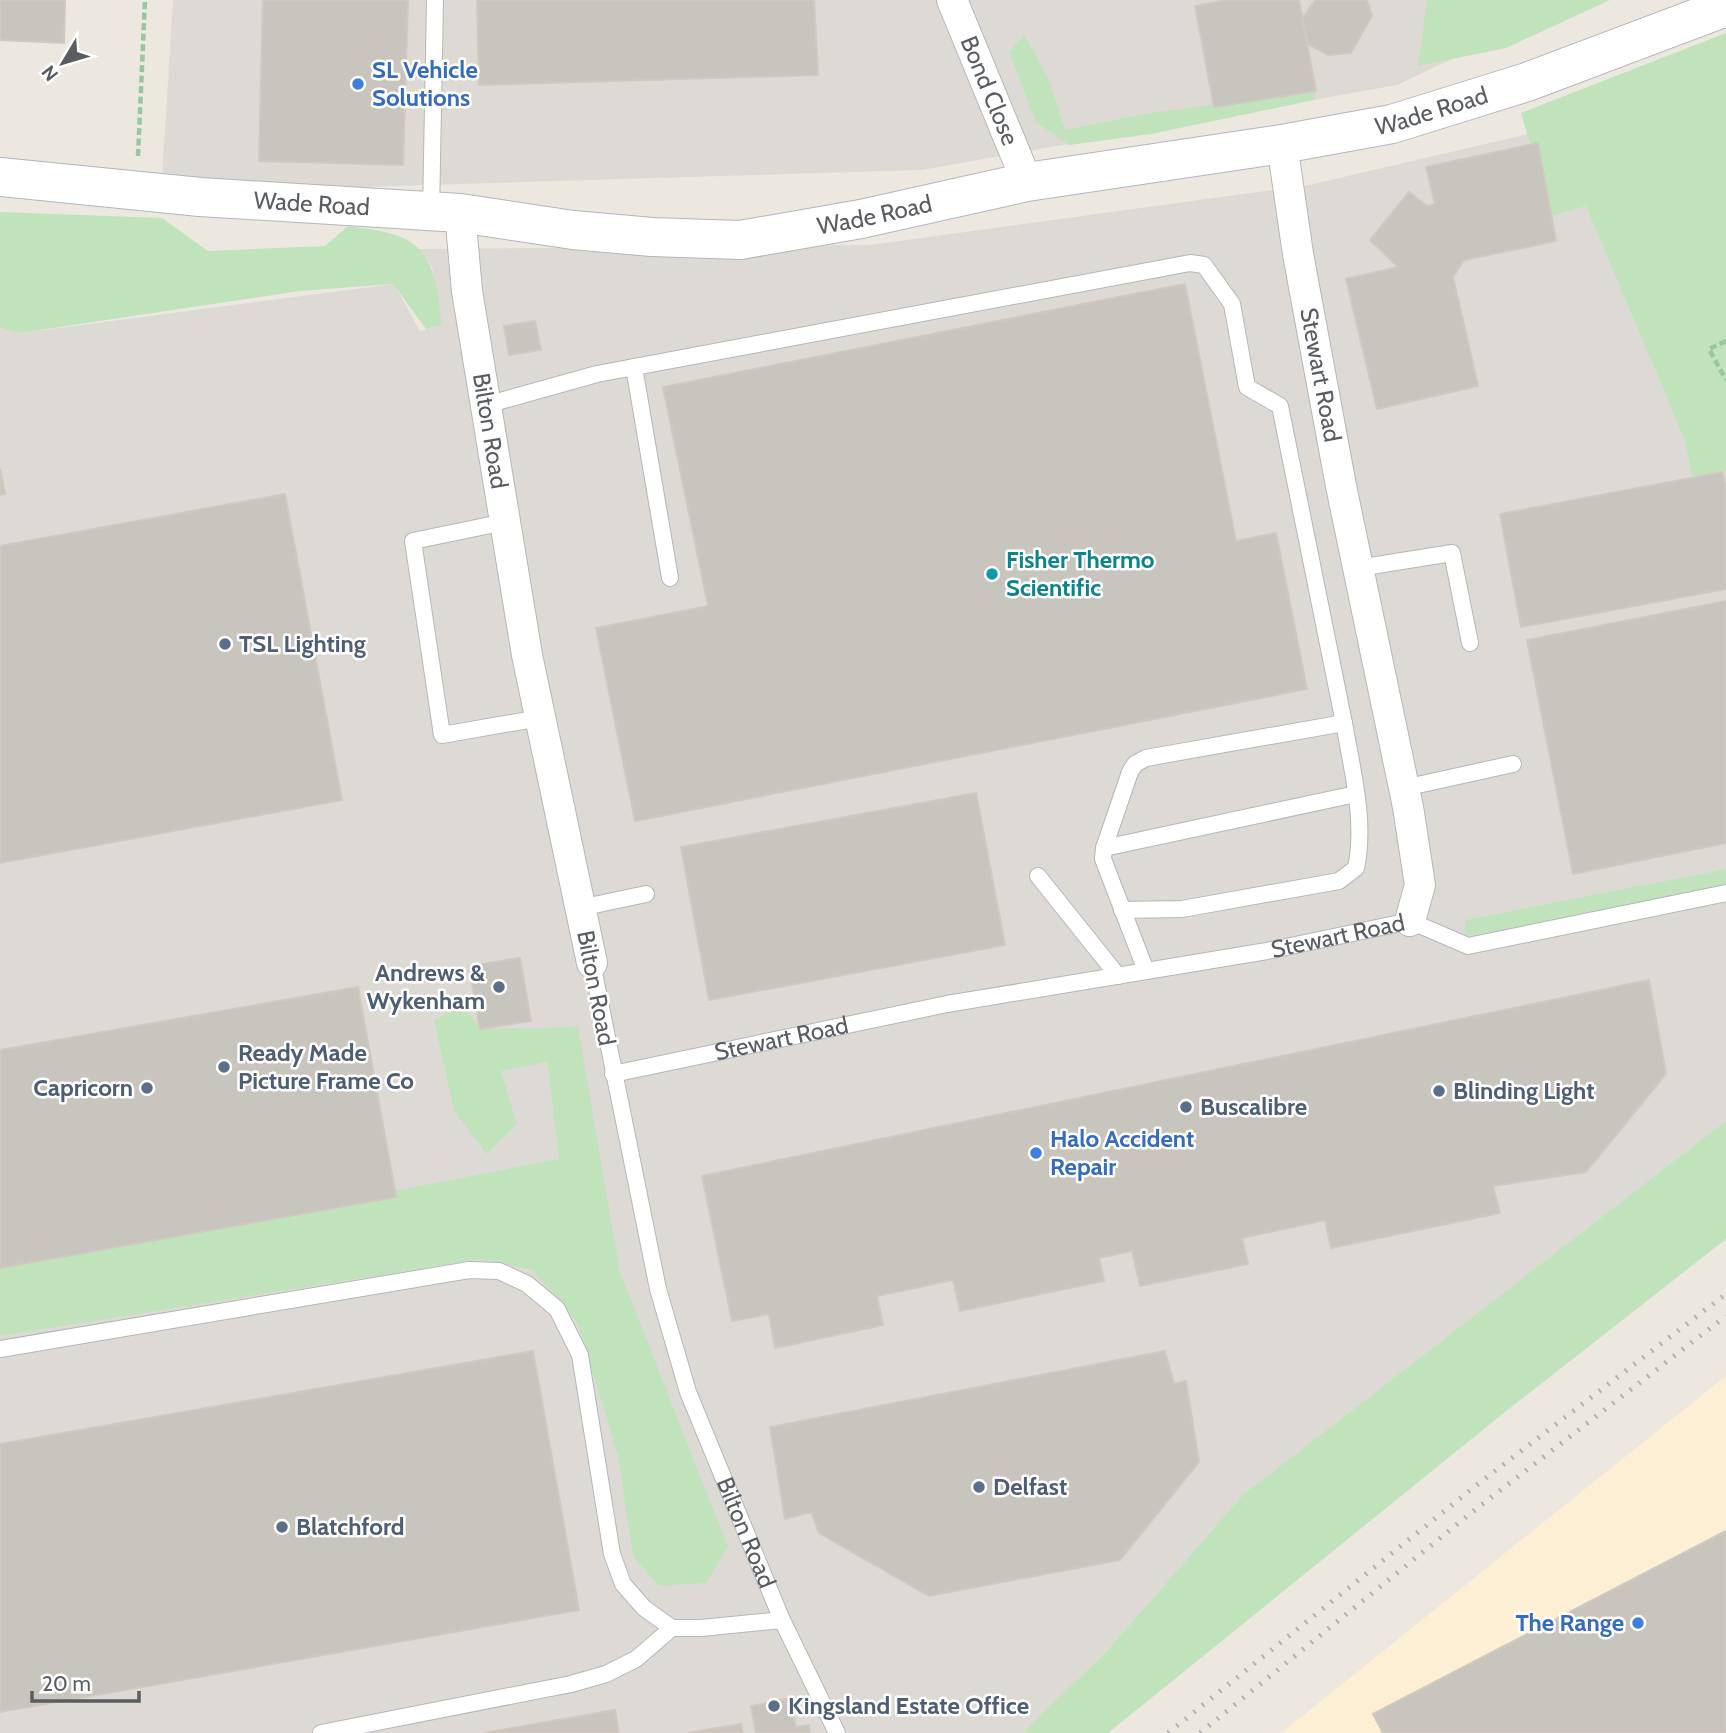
<svg xmlns="http://www.w3.org/2000/svg" width="1726" height="1733" viewBox="0 0 1726 1733" font-family="Cabin,sans-serif">
	<rect width="100%" height="100%" fill="#ece8e0"/>
	<path fill="#fcefd4" d="M1726,1376V1733H1281Z"/>
	<path fill="#dddad5" d="M173,0H1577L1397,85L922,170L161,193Z
		M1623,112L1726,433V1197L1047,1733H0V328L20,333L394,284L420,331L441,325L432,267L418,249L870,245L1309,185Z"/>
	<path fill="#c0e3bc" d="M1427,0H1610L1506,48L1418,66Z
		M1726,33V470L1693,477L1684,438L1586,206L1551,216L1521,113Z
		M1024,35L1048,78L1065,130L1150,113L1316,91L1314,100L1151,134L1069,145L1036,122L1009,52Z
		M0,212L162,218L208,251L325,246L348,226C365,229 387,230 403,238C437,253 437,293 442,325L426,329L393,284L300,291L20,333L0,328Z
		M1726,869V893L1465,936L1466,920Z
		M464,1005L480,1029L578,1027L620,1272L728,1547L706,1583L659,1586L633,1556L618,1456L578,1324L532,1270L481,1259L0,1336V1267L559,1159L547,1062L501,1071L517,1124L487,1154L454,1111L434,1020Z
		M1726,1121V1239L1505,1412L1108,1733H1023L1107,1651L1244,1494Z"/>
	<path fill="#c8c5bf" stroke="#d0c9bf" stroke-width="2" d="M0,0H65L64,43L0,40Z
		M263,0H408L403,165L259,161Z
		M477,0H814L818,75L479,85Z
		M1226,0H1299L1316,91L1214,107L1195,6Z
		M1315,0H1367L1372,16L1351,53L1328,55L1308,44L1302,19Z
		M1538,143L1556,241L1464,260L1453,277L1478,386L1377,409L1346,279L1398,267L1370,240L1409,192L1427,206L1435,204L1426,167Z
		M1185,284L1236,541L1276,533L1307,689L635,821L596,628L708,606L663,387Z
		M535,321L541,350L509,355L504,326Z
		M0,469L5,494L0,495Z
		M1723,472L1726,491V589L1521,627L1500,514Z
		M285,494L342,800L0,863V546Z
		M1726,601V843L1573,874L1527,640Z
		M976,793L1005,945L709,1000L681,847Z
		M520,958L531,1021L480,1029L469,966Z
		M1649,980L1666,1074L1586,1172L1493,1186L1500,1213L1331,1248L1325,1220L1242,1238L1248,1264L1140,1286L1132,1251L1099,1258L1104,1281L960,1311L953,1280L877,1296L883,1325L775,1348L769,1314L732,1321L702,1176Z
		M358,987L396,1197L0,1268V1050Z
		M533,1351L579,1610L0,1712V1444Z
		M1165,1351L1174,1384L1186,1381L1199,1462L1120,1560L929,1596L819,1533L811,1512L785,1519L770,1427Z
		M1726,1531V1733H1383L1373,1714Z
		M791,1698L796,1727L809,1725L810,1733H756L751,1706Z
		M615,1710L619,1733H484Z
		M741,1724L743,1733H688Z"/>
	<g fill="none" stroke-linecap="round" stroke-linejoin="round">
		<defs>
			<g id="lane">
				<path d="M431,212L435,0"/>
				<path d="M634,367L670,578"/>
				<path d="M486,405L597,374L1190,263L1204,265L1232,304L1247,387L1280,406L1344,723L1146,758L1135,764L1130,772L1104,848L1103,859L1146,971"/>
				<path d="M505,522L413,541L442,735L540,718"/>
				<path d="M1358,568L1452,553L1470,643"/>
				<path d="M1404,788L1513,764"/>
				<path d="M1104,848L1356,794"/>
				<path d="M1038,876L1118,976"/>
				<path d="M580,908L646,894"/>
				<path d="M1122,910L1182,909L1339,881L1356,868C1366,821 1352,770 1344,723"/>
				<path id="s1" d="M592,963L658,1289L688,1392L782,1620L837,1733"/>
				<path id="s2" d="M613,1074L947,1004L1267,951L1410,921L1468,946L1726,893"/>
				<path d="M0,1349L469,1270L499,1271L527,1284L557,1309L580,1355L612,1554L623,1584L644,1608L672,1628H701L782,1620"/>
				<path d="M321,1733L571,1684L606,1674L636,1659L672,1628"/>
			</g>
			<g id="street">
				<path id="s3" d="M952,0L1027,182"/>
				<path id="s4" d="M1282,144L1298,254L1341,486L1408,807L1420,885L1410,921"/>
				<path id="s5" d="M460,213L467,291L527,655L592,963"/>
			</g>
			<g id="secondary">
				<path id="s6" d="M0,177L200,197L460,213L573,230L652,237L740,240L861,219L1027,182L1282,144L1392,124L1527,82L1726,7"/>
			</g>
		</defs>
		<use href="#lane" stroke="#b3b7bb" stroke-width="18"/>
		<use href="#street" stroke="#b3b7bb" stroke-width="32"/>
		<use href="#secondary" stroke="#b2b6bb" stroke-width="40"/>
		<path stroke="#97c69f" stroke-width="4.5" stroke-dasharray="7 3.5" stroke-linecap="butt" d="M138,156L145,0
			M1726,341L1709,349L1726,380"/>
		<use href="#lane" stroke="#fff" stroke-width="16"/>
		<use href="#street" stroke="#fff" stroke-width="30"/>
		<use href="#secondary" stroke="#fff" stroke-width="38"/>
		<path stroke="#b1b2b2" stroke-width="5" stroke-dasharray="2 9" stroke-linecap="butt" d="M1168,1733L1478,1484L1726,1294
			M1200,1733L1471,1513L1726,1316"/>
	</g>
	<g fill="#3f7fe0" stroke="#fff" stroke-width="2.5">
		<circle cx="358" cy="84" r="7"/>
		<circle cx="1036" cy="1153" r="7"/>
		<circle cx="1638" cy="1623" r="7"/>
	</g>
	<circle fill="#0f9aa8" stroke="#fff" stroke-width="2.5" cx="992" cy="574" r="7"/>
	<g fill="#5c6f8a" stroke="#fff" stroke-width="2.5">
		<circle cx="225" cy="644" r="7"/>
		<circle cx="499" cy="987" r="7"/>
		<circle cx="224" cy="1067" r="7"/>
		<circle cx="147" cy="1088" r="7"/>
		<circle cx="1439" cy="1091" r="7"/>
		<circle cx="1186" cy="1107" r="7"/>
		<circle cx="979" cy="1487" r="7"/>
		<circle cx="282" cy="1527" r="7"/>
		<circle cx="774" cy="1706" r="7"/>
	</g>
	<g text-anchor="middle" stroke-width="5" stroke-linejoin="round" paint-order="stroke">
		<g font-size="24" font-weight="bold" fill="#366cbe" stroke="#fff" text-anchor="start">
			<text x="372" y="78">SL Vehicle<tspan x="372" dy="28">Solutions</tspan></text>
			<text x="1050" y="1147">Halo Accident<tspan x="1050" dy="28">Repair</tspan></text>
			<text x="1624" y="1631" text-anchor="end">The Range</text>
		</g>
		<g font-size="24" fill="#595d61" stroke="#fff">
			<text dy="8" stroke="none"><textPath href="#s3" startOffset="98">Bond Close</textPath></text>
			<text dy="8" stroke="none"><textPath href="#s6" startOffset="1447">Wade Road</textPath></text>
			<text dy="8" stroke="none"><textPath href="#s6" startOffset="313">Wade Road</textPath></text>
			<text dy="8" stroke="none"><textPath href="#s6" startOffset="880">Wade Road</textPath></text>
			<text dy="8" stroke="none"><textPath href="#s4" startOffset="234">Stewart Road</textPath></text>
			<text dy="8" stroke="none"><textPath href="#s5" startOffset="220">Bilton Road</textPath></text>
			<text dy="8" stroke="none"><textPath href="#s2" startOffset="738">Stewart Road</textPath></text>
			<text transform="translate(596 988) rotate(79)" y="8">Bilton Road</text>
			<text dy="8" stroke="none"><textPath href="#s2" startOffset="172">Stewart Road</textPath></text>
			<text dy="8" stroke="none"><textPath href="#s1" startOffset="592">Bilton Road</textPath></text>
		</g>
		<g font-size="24" font-weight="bold" fill="#0d838f" stroke="#fff" text-anchor="start">
			<text x="1006" y="568">Fisher Thermo<tspan x="1006" dy="28">Scientific</tspan></text>
		</g>
		<g font-size="24" font-weight="bold" fill="#4e5e75" stroke="#fff" text-anchor="start">
			<text x="239" y="652">TSL Lighting</text>
			<text x="485" y="981" text-anchor="end">Andrews &amp;<tspan x="485" dy="28">Wykenham</tspan></text>
			<text x="238" y="1061">Ready Made<tspan x="238" dy="28">Picture Frame Co</tspan></text>
			<text x="133" y="1096" text-anchor="end">Capricorn</text>
			<text x="1453" y="1099">Blinding Light</text>
			<text x="1200" y="1115">Buscalibre</text>
			<text x="993" y="1495">Delfast</text>
			<text x="296" y="1535">Blatchford</text>
			<text x="788" y="1714">Kingsland Estate Office</text>
		</g>
	</g>
	<g transform="translate(63 63) rotate(232)" stroke="#ffffff" stroke-width="5" paint-order="stroke">
	<path d="M0-5L12 26L0 18L-12 26Z" fill="#595d61"/>
	<text y="-10" font-size="19" font-weight="bold" text-anchor="middle" fill="#595d61">N</text>
	</g>
	<path d="M32 1691v10h107v-10" fill="none" stroke="#595d61" stroke-width="3.5"/>
	<text x="42" y="1691" font-size="21" fill="#595d61" stroke="#ffffff" stroke-width="5" paint-order="stroke">20 m</text>
</svg>
